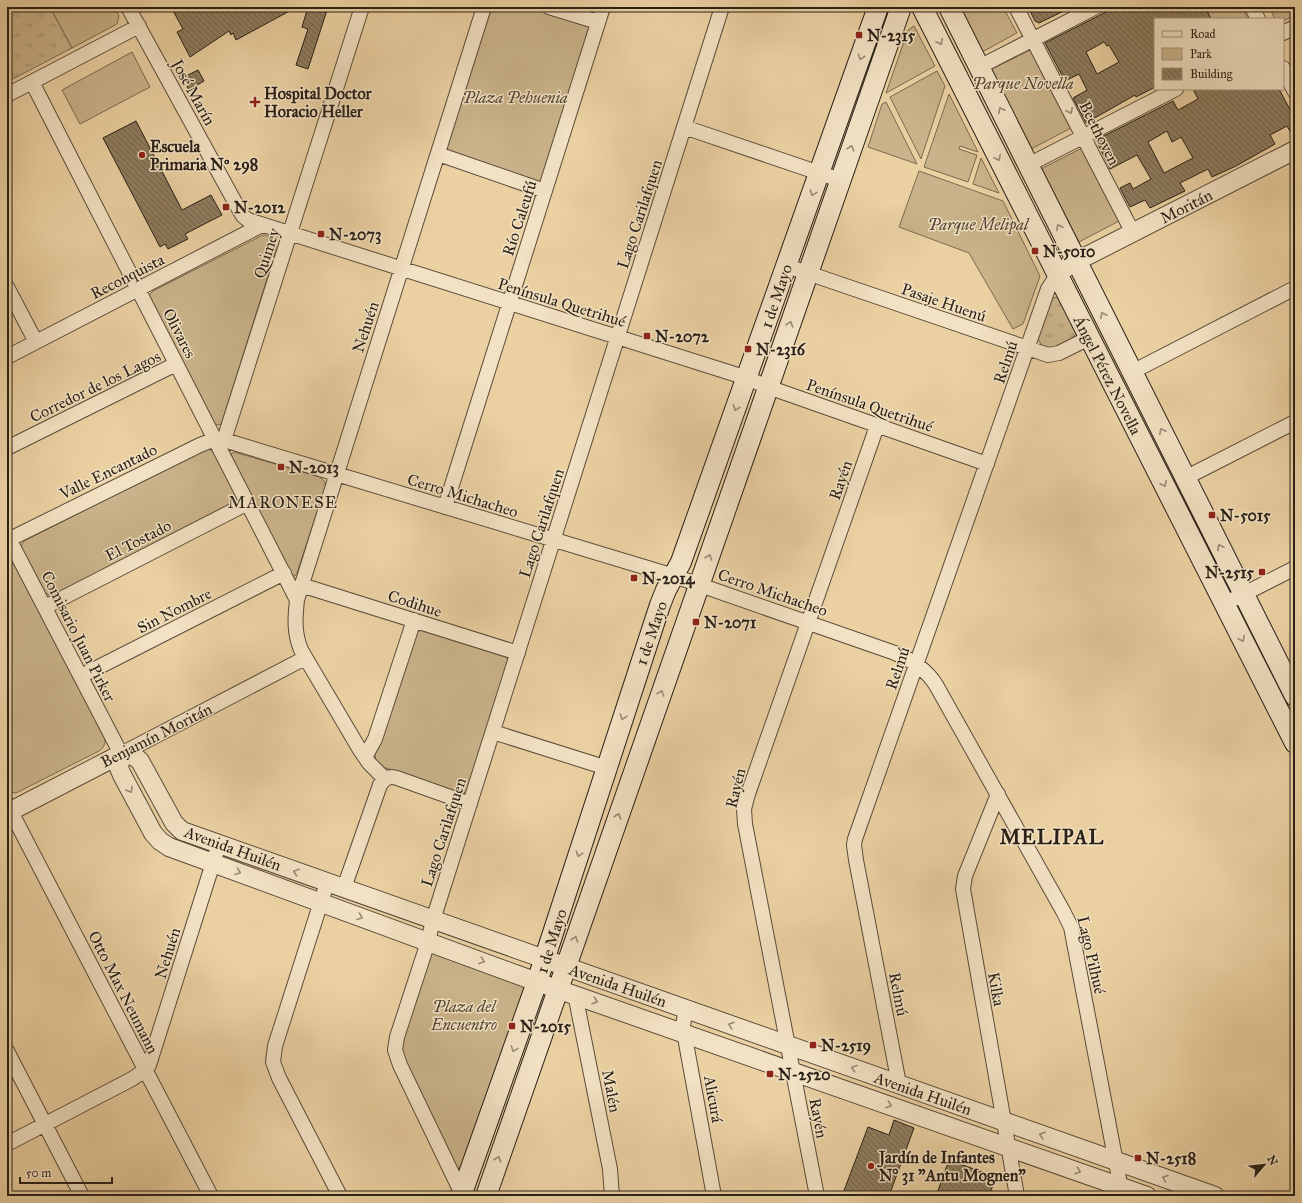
<svg xmlns="http://www.w3.org/2000/svg" width="1302" height="1203" viewBox="0 0 1302 1203" font-family="'IM FELL Great Primer',serif">
	<defs>
		<pattern id="grass-tufts" width="24" height="20" patternUnits="userSpaceOnUse"><rect width="24" height="20" fill="#cab38a"/><path d="M3 7l-1-3M5 7V3M7 7l1-3M15 17l-1-3M17 17v-4M19 17l1-3" fill="none" stroke="#a49170"/></pattern>
		<pattern id="building-back-hatch" width="6" height="6" patternUnits="userSpaceOnUse"><rect width="6" height="6" fill="#8e7c5f"/><path d="M-1 5l2 2M0 0l6 6M5-1l2 2" fill="none" stroke="#74654d"/></pattern>
	</defs>
	<rect width="100%" height="100%" fill="#ebd1a2"/>
	<filter id="stains"><feTurbulence type="fractalNoise" baseFrequency=".005" numOctaves="4"/><feColorMatrix values="0 0 0 0 .2 0 0 0 0 .09 0 0 0 0 .02 0 0 0 .5 -.17"/></filter>
	<radialGradient id="worn" r=".72"><stop offset=".6" stop-color="#630" stop-opacity="0"/><stop offset="1" stop-color="#630" stop-opacity=".3"/></radialGradient>
	<path fill="url(#grass-tufts)" stroke="#7a6a50" d="M7,7H50L72,48L7,82Z
		M1056,297L1058,298L1077,333L1072,338L1051,349L1041,345L1038,338L1052,299Z"/>
	<path fill="#cab38a" stroke="#7a6a50" d="M50,7H114L119,16L117,24L72,48Z
		M491,7H531L586,24L590,29L542,180L538,182L447,151L446,149Z
		M958,7H1003L1017,33L982,52Z
		M1205,7H1242L1248,19H1211Z
		M1269,7H1295V15L1283,21V19H1275Z
		M914,26L935,66L886,93L908,30Z
		M1032,49L1073,127L1031,149L990,70Z
		M132,52L150,87L80,124L62,90Z
		M937,71L945,86L921,159L890,97Z
		M949,94L978,152L960,146L959,149L977,155L968,182L924,167Z
		M886,102L917,164L868,147L882,104Z
		M1082,148L1119,221L1079,242L1041,169Z
		M981,158L999,193L973,184Z
		M919,171L1003,201L1040,276L1023,324L1013,329L969,253L899,227Z
		M263,235C272,235 277,242 276,250L222,422L220,425L214,424L149,298L150,294L153,291Z
		M208,448L215,454L235,494V499L232,503L54,595H49L44,592L21,549V546L24,541L203,450Z
		M234,452L320,477L325,482V488L297,573L295,576H292L231,457V454Z
		M7,549L104,735C106,742 105,747 99,751L16,793L10,792L7,789Z
		M421,630L503,655L508,659V662L466,792L461,794L380,766L376,761L375,755L414,636L416,633Z
		M432,953L526,985L461,1168H456L403,1061L401,1041L430,955Z"/>
	<path fill="url(#building-back-hatch)" stroke="#292017" fill-rule="evenodd" d="M171,7H297L236,40L233,33L231,35L229,31L190,57L177,32L183,29Z
		M308,7H328L308,69L296,65L308,29L302,27Z
		M1028,7H1072L1039,23L1035,21Z
		M1116,7H1205L1211,19H1155V87L1136,97L1135,95L1086,123L1073,98L1087,90L1079,74L1065,81L1045,43ZM1104,42L1107,46L1109,45L1119,62L1097,74L1086,52Z
		M198,70L204,81L189,90L182,78Z
		M1193,89H1279L1295,119V140L1287,126L1270,135L1275,144L1236,166L1212,177L1208,169L1180,183L1185,191L1150,208L1145,200L1130,207L1120,188L1130,183L1133,189L1151,179L1137,155L1110,169L1096,140L1173,101L1178,110L1198,99ZM1167,131L1172,142L1181,137L1193,158L1164,173L1148,142Z
		M136,121L182,210L211,195L222,215L185,234L188,239L168,249L165,244L160,247L103,138Z
		M894,1120L914,1128L889,1196H842L868,1127L889,1135Z
		M949,1160L996,1177L989,1196H936Z"/>
	<g fill="none" stroke-linecap="round" stroke-linejoin="round">
		<defs>
			<path id="minor" d="M128,7L236,204L243,216L248,220L747,378L768,387L987,464
				M549,7L598,22
				M1016,7L1133,233
				M1252,7L1258,19
				M1283,33L1295,27
				M979,67L1096,7
				M1283,68L1295,92
				M32,82L297,600
				M7,95L139,26
				M684,127L840,180
				M438,154L545,191
				M1028,165L1176,89
				M787,266L1048,355L1059,353L1089,338
				M7,287L36,342
				M7,357L262,225
				M1132,372L1295,288
				M224,440L362,7
				M7,448L176,364
				M1185,478L1295,422
				M445,507L603,7
				M7,535L121,754L305,658
				M10,539L200,445L210,441L224,440L674,576L895,653C912,660 926,669 936,685L1063,911L1071,927L1122,1194
				M301,585L518,653
				M1224,604L1295,568
				M45,607L248,503
				M81,676L284,573
				M493,732L607,768
				M365,757L375,739L414,620
				M385,779L369,763L360,750L301,650C294,633 295,618 297,600L484,7
				M998,794L965,876L963,889L1017,1196
				M7,804L211,1196
				M327,883L275,1046L273,1062L279,1078L340,1196
				M344,888L380,785C384,779 389,775 397,778L470,804
				M575,994L610,1169L612,1196
				M686,1009L683,1025L684,1032L714,1196
				M7,1051L82,1196
				M899,1084L856,860L854,845L855,839L1048,289L1057,275
				M7,1144L132,1079L145,1070L149,1065L219,844
				M462,1194L400,1065L395,1050L397,1037L428,942L433,920L722,7
				M817,1196L745,824L744,809L748,794L877,426"/>
			<path id="tertiary" d="M1057,275L1064,269L1077,261L1295,150
				M121,754L134,756L140,761L174,823L182,831L188,833L1215,1196
				M121,754L119,768L122,775L153,833L160,841L169,847L537,982L1147,1196
				M7,813L121,754"/>
			<path id="secondary" d="M922,7L1295,743
				M949,7L1295,696
				M461,1196L537,982L660,605L666,590L681,562L878,7
				M486,1196L901,7"/>
		</defs>
		<use href="#minor" stroke="#5a4c3a" stroke-width="16"/>
		<use href="#tertiary" stroke="#5a4c3a" stroke-width="20"/>
		<use href="#secondary" stroke="#292017" stroke-width="22"/>
		<use href="#minor" stroke="#f2e1c3" stroke-width="14"/>
		<use href="#tertiary" stroke="#f2e1c3" stroke-width="18"/>
		<use href="#secondary" stroke="#f2e1c3" stroke-width="20"/>
	</g>
	<defs><path id="oneway-chevron" d="M-2-3.5L2.5 0L-2 3.5" fill="none" stroke-width="1.6" stroke-linecap="round" stroke-linejoin="round"/></defs>
	<g stroke="#988a76">
		<use href="#oneway-chevron" transform="translate(940 42) rotate(63)"/>
		<use href="#oneway-chevron" transform="translate(861 57) rotate(109)"/>
		<use href="#oneway-chevron" transform="translate(1001 110) rotate(-117)"/>
		<use href="#oneway-chevron" transform="translate(1070 111) rotate(63)"/>
		<use href="#oneway-chevron" transform="translate(851 148) rotate(-71)"/>
		<use href="#oneway-chevron" transform="translate(998 158) rotate(63)"/>
		<use href="#oneway-chevron" transform="translate(813 193) rotate(110)"/>
		<use href="#oneway-chevron" transform="translate(1059 227) rotate(-117)"/>
		<use href="#oneway-chevron" transform="translate(1103 315) rotate(-117)"/>
		<use href="#oneway-chevron" transform="translate(790 324) rotate(-71)"/>
		<use href="#oneway-chevron" transform="translate(736 408) rotate(110)"/>
		<use href="#oneway-chevron" transform="translate(1162 431) rotate(-117)"/>
		<use href="#oneway-chevron" transform="translate(1164 484) rotate(63)"/>
		<use href="#oneway-chevron" transform="translate(1220 547) rotate(-117)"/>
		<use href="#oneway-chevron" transform="translate(709 557) rotate(-71)"/>
		<use href="#oneway-chevron" transform="translate(1242 639) rotate(63)"/>
		<use href="#oneway-chevron" transform="translate(661 693) rotate(-71)"/>
		<use href="#oneway-chevron" transform="translate(623 717) rotate(108)"/>
		<use href="#oneway-chevron" transform="translate(130 790) rotate(61)"/>
		<use href="#oneway-chevron" transform="translate(618 816) rotate(-71)"/>
		<use href="#oneway-chevron" transform="translate(579 854) rotate(108)"/>
		<use href="#oneway-chevron" transform="translate(238 872) rotate(20)"/>
		<use href="#oneway-chevron" transform="translate(296 872) rotate(-161)"/>
		<use href="#oneway-chevron" transform="translate(360 917) rotate(20)"/>
		<use href="#oneway-chevron" transform="translate(575 939) rotate(-71)"/>
		<use href="#oneway-chevron" transform="translate(482 961) rotate(20)"/>
		<use href="#oneway-chevron" transform="translate(595 1001) rotate(19)"/>
		<use href="#oneway-chevron" transform="translate(731 1025) rotate(-161)"/>
		<use href="#oneway-chevron" transform="translate(514 1049) rotate(110)"/>
		<use href="#oneway-chevron" transform="translate(854 1068) rotate(-160)"/>
		<use href="#oneway-chevron" transform="translate(889 1105) rotate(19)"/>
		<use href="#oneway-chevron" transform="translate(1042 1135) rotate(-161)"/>
		<use href="#oneway-chevron" transform="translate(498 1159) rotate(-71)"/>
		<use href="#oneway-chevron" transform="translate(1078 1171) rotate(19)"/>
		<use href="#oneway-chevron" transform="translate(1165 1178) rotate(-160)"/>
	</g>
	<g fill="#8f2418" stroke="#f2e1c3" stroke-width="1.5">
		<rect x="855" y="31" width="8" height="8" rx="2"/>
		<path d="M253 96h4v4h4v4h-4v4h-4v-4h-4v-4h4z"/>
		<circle cx="142" cy="155" r="4"/>
		<rect x="222" y="203" width="8" height="8" rx="2"/>
		<rect x="317" y="230" width="8" height="8" rx="2"/>
		<rect x="1031" y="247" width="8" height="8" rx="2"/>
		<rect x="643" y="332" width="8" height="8" rx="2"/>
		<rect x="744" y="345" width="8" height="8" rx="2"/>
		<rect x="277" y="463" width="8" height="8" rx="2"/>
		<rect x="1208" y="511" width="8" height="8" rx="2"/>
		<rect x="1258" y="568" width="8" height="8" rx="2"/>
		<rect x="630" y="574" width="8" height="8" rx="2"/>
		<rect x="692" y="618" width="8" height="8" rx="2"/>
		<rect x="508" y="1022" width="8" height="8" rx="2"/>
		<rect x="809" y="1041" width="8" height="8" rx="2"/>
		<rect x="766" y="1070" width="8" height="8" rx="2"/>
		<rect x="1134" y="1154" width="8" height="8" rx="2"/>
		<circle cx="871" cy="1166" r="4"/>
	</g>
	<g text-anchor="middle" stroke-width="3" stroke-linejoin="round" paint-order="stroke">
		<g font-size="16" font-weight="bold" fill="#292017" stroke="#f2e1c3" text-anchor="start">
			<text x="867" y="41">N-2315</text>
			<text x="264" y="99">Hospital Doctor<tspan x="264" dy="18">Horacio Heller</tspan></text>
			<text x="150" y="152">Escuela<tspan x="150" dy="18">Primaria Nº 298</tspan></text>
			<text x="234" y="213">N-2012</text>
			<text x="329" y="240">N-2073</text>
			<text x="1043" y="257">N-5010</text>
			<text x="655" y="342">N-2072</text>
			<text x="756" y="355">N-2316</text>
			<text x="289" y="473">N-2013</text>
			<text x="1220" y="521">N-5015</text>
			<text x="1254" y="578" text-anchor="end">N-2515</text>
			<text x="642" y="584">N-2014</text>
			<text x="704" y="628">N-2071</text>
			<text x="520" y="1032">N-2015</text>
			<text x="821" y="1051">N-2519</text>
			<text x="778" y="1080">N-2520</text>
			<text x="879" y="1163">Jardín de Infantes<tspan x="879" dy="18">N° 31 "Antu Mognen"</tspan></text>
			<text x="1146" y="1164">N-2518</text>
		</g>
		<g font-size="16" font-style="italic" fill="#514534" stroke="#f2e1c3">
			<text x="1023" y="89">Parque Novella</text>
			<text x="515" y="103">Plaza Pehuenia</text>
			<text x="978" y="230">Parque Melipal</text>
			<text x="464" y="1012">Plaza del<tspan x="464" dy="18">Encuentro</tspan></text>
		</g>
		<g font-size="16" fill="#292017" stroke="#f2e1c3">
			<text transform="translate(194 92) rotate(61)" y="6">José Marín</text>
			<text transform="translate(1100 133) rotate(63)" y="6">Beethoven</text>
			<text transform="translate(1186 206) rotate(-27)" y="6">Moritán</text>
			<text transform="translate(639 214) rotate(-72)" y="6">Lago Carilafquen</text>
			<text transform="translate(519 218) rotate(-72)" y="6">Río Caleufú</text>
			<text transform="translate(266 253) rotate(-72)" y="6">Quimey</text>
			<text transform="translate(127 276) rotate(-27)" y="6">Reconquista</text>
			<text transform="translate(776 296) rotate(-71)" y="6">1 de Mayo</text>
			<text transform="translate(562 302) rotate(17)" y="6">Península Quetrihué</text>
			<text transform="translate(944 302) rotate(19)" y="6">Pasaje Huenú</text>
			<text transform="translate(365 327) rotate(-72)" y="6">Nehuén</text>
			<text transform="translate(180 333) rotate(63)" y="6">Olivares</text>
			<text transform="translate(1005 362) rotate(-71)" y="6">Relmú</text>
			<text transform="translate(1108 375) rotate(63)" y="6">Ángel Pérez Novella</text>
			<text transform="translate(95 386) rotate(-26)" y="6">Corredor de los Lagos</text>
			<text transform="translate(870 405) rotate(19)" y="6">Península Quetrihué</text>
			<text transform="translate(108 471) rotate(-26)" y="6">Valle Encantado</text>
			<text transform="translate(840 480) rotate(-71)" y="6">Rayén</text>
			<text transform="translate(463 495) rotate(17)" y="6">Cerro Michacheo</text>
			<text transform="translate(541 523) rotate(-72)" y="6">Lago Carilafquen</text>
			<text transform="translate(138 540) rotate(-27)" y="6">El Tostado</text>
			<text transform="translate(773 592) rotate(19)" y="6">Cerro Michacheo</text>
			<text transform="translate(415 603) rotate(18)" y="6">Codihue</text>
			<text transform="translate(174 610) rotate(-27)" y="6">Sin Nombre</text>
			<text transform="translate(651 633) rotate(-71)" y="6">1 de Mayo</text>
			<text transform="translate(79 636) rotate(63)" y="6">Comisario Juan Pirker</text>
			<text transform="translate(897 668) rotate(-71)" y="6">Relmú</text>
			<text transform="translate(156 735) rotate(-27)" y="6">Benjamín Moritán</text>
			<text transform="translate(735 788) rotate(-76)" y="6">Rayén</text>
			<text transform="translate(443 832) rotate(-72)" y="6">Lago Carilafquen</text>
			<text transform="translate(233 848) rotate(20)" y="6">Avenida Huilén</text>
			<text transform="translate(551 941) rotate(-72)" y="6">1 de Mayo</text>
			<text transform="translate(167 953) rotate(-73)" y="6">Nehuén</text>
			<text transform="translate(1092 955) rotate(77)" y="6">Lago Pilhué</text>
			<text transform="translate(618 985) rotate(19)" y="6">Avenida Huilén</text>
			<text transform="translate(997 989) rotate(80)" y="6">Kilka</text>
			<text transform="translate(124 992) rotate(63)" y="6">Otto Max Neumann</text>
			<text transform="translate(899 994) rotate(79)" y="6">Relmú</text>
			<text transform="translate(612 1091) rotate(79)" y="6">Malén</text>
			<text transform="translate(923 1093) rotate(19)" y="6">Avenida Huilén</text>
			<text transform="translate(714 1099) rotate(80)" y="6">Alicurá</text>
			<text transform="translate(819 1118) rotate(79)" y="6">Rayén</text>
		</g>
		<g font-size="17" letter-spacing="1" fill="#292017" stroke="#f2e1c3">
			<text x="283" y="508">MARONESE</text>
		</g>
		<g font-size="20" font-weight="bold" letter-spacing="1" fill="#292017" stroke="#f2e1c3">
			<text x="1052" y="844">MELIPAL</text>
		</g>
	</g>
	<rect width="1302" height="1203" fill="none" stroke="#ebd1a2" stroke-width="24"/>
	<rect x="8" y="8" width="1286" height="1187" fill="none" stroke="#292017" stroke-width="2"/>
	<rect x="12" y="12" width="1278" height="1179" fill="none" stroke="#292017"/>
	<rect x="1154" y="18" width="130" height="72" fill="#f2e1c3" stroke="#a2947e"/>
	<rect x="1162" y="31" width="20" height="6" fill="#f2e1c3" stroke="#a2947e"/>
	<text x="1190" y="38" font-size="12" fill="#292017">Road</text>
	<rect x="1162" y="48" width="20" height="12" fill="#cab38a" stroke="#a2947e"/>
	<text x="1190" y="58" font-size="12" fill="#292017">Park</text>
	<rect x="1162" y="68" width="20" height="12" fill="url(#building-back-hatch)" stroke="#a2947e"/>
	<text x="1190" y="78" font-size="12" fill="#292017">Building</text>
	<g transform="translate(1264 1165) rotate(62)" stroke="#f2e1c3" stroke-width="3" paint-order="stroke">
	<path d="M0-3L7 15L0 10L-7 15Z" fill="#292017"/>
	<text y="-6" font-size="11" font-weight="bold" text-anchor="middle" fill="#292017">N</text>
	</g>
	<path d="M20 1177v6h92v-6" fill="none" stroke="#292017" stroke-width="2"/>
	<text x="26" y="1177" font-size="12" fill="#292017" stroke="#f2e1c3" stroke-width="3" paint-order="stroke">50 m</text>
	<rect width="100%" height="100%" filter="url(#stains)"/>
	<rect width="100%" height="100%" fill="url(#worn)"/>
</svg>
